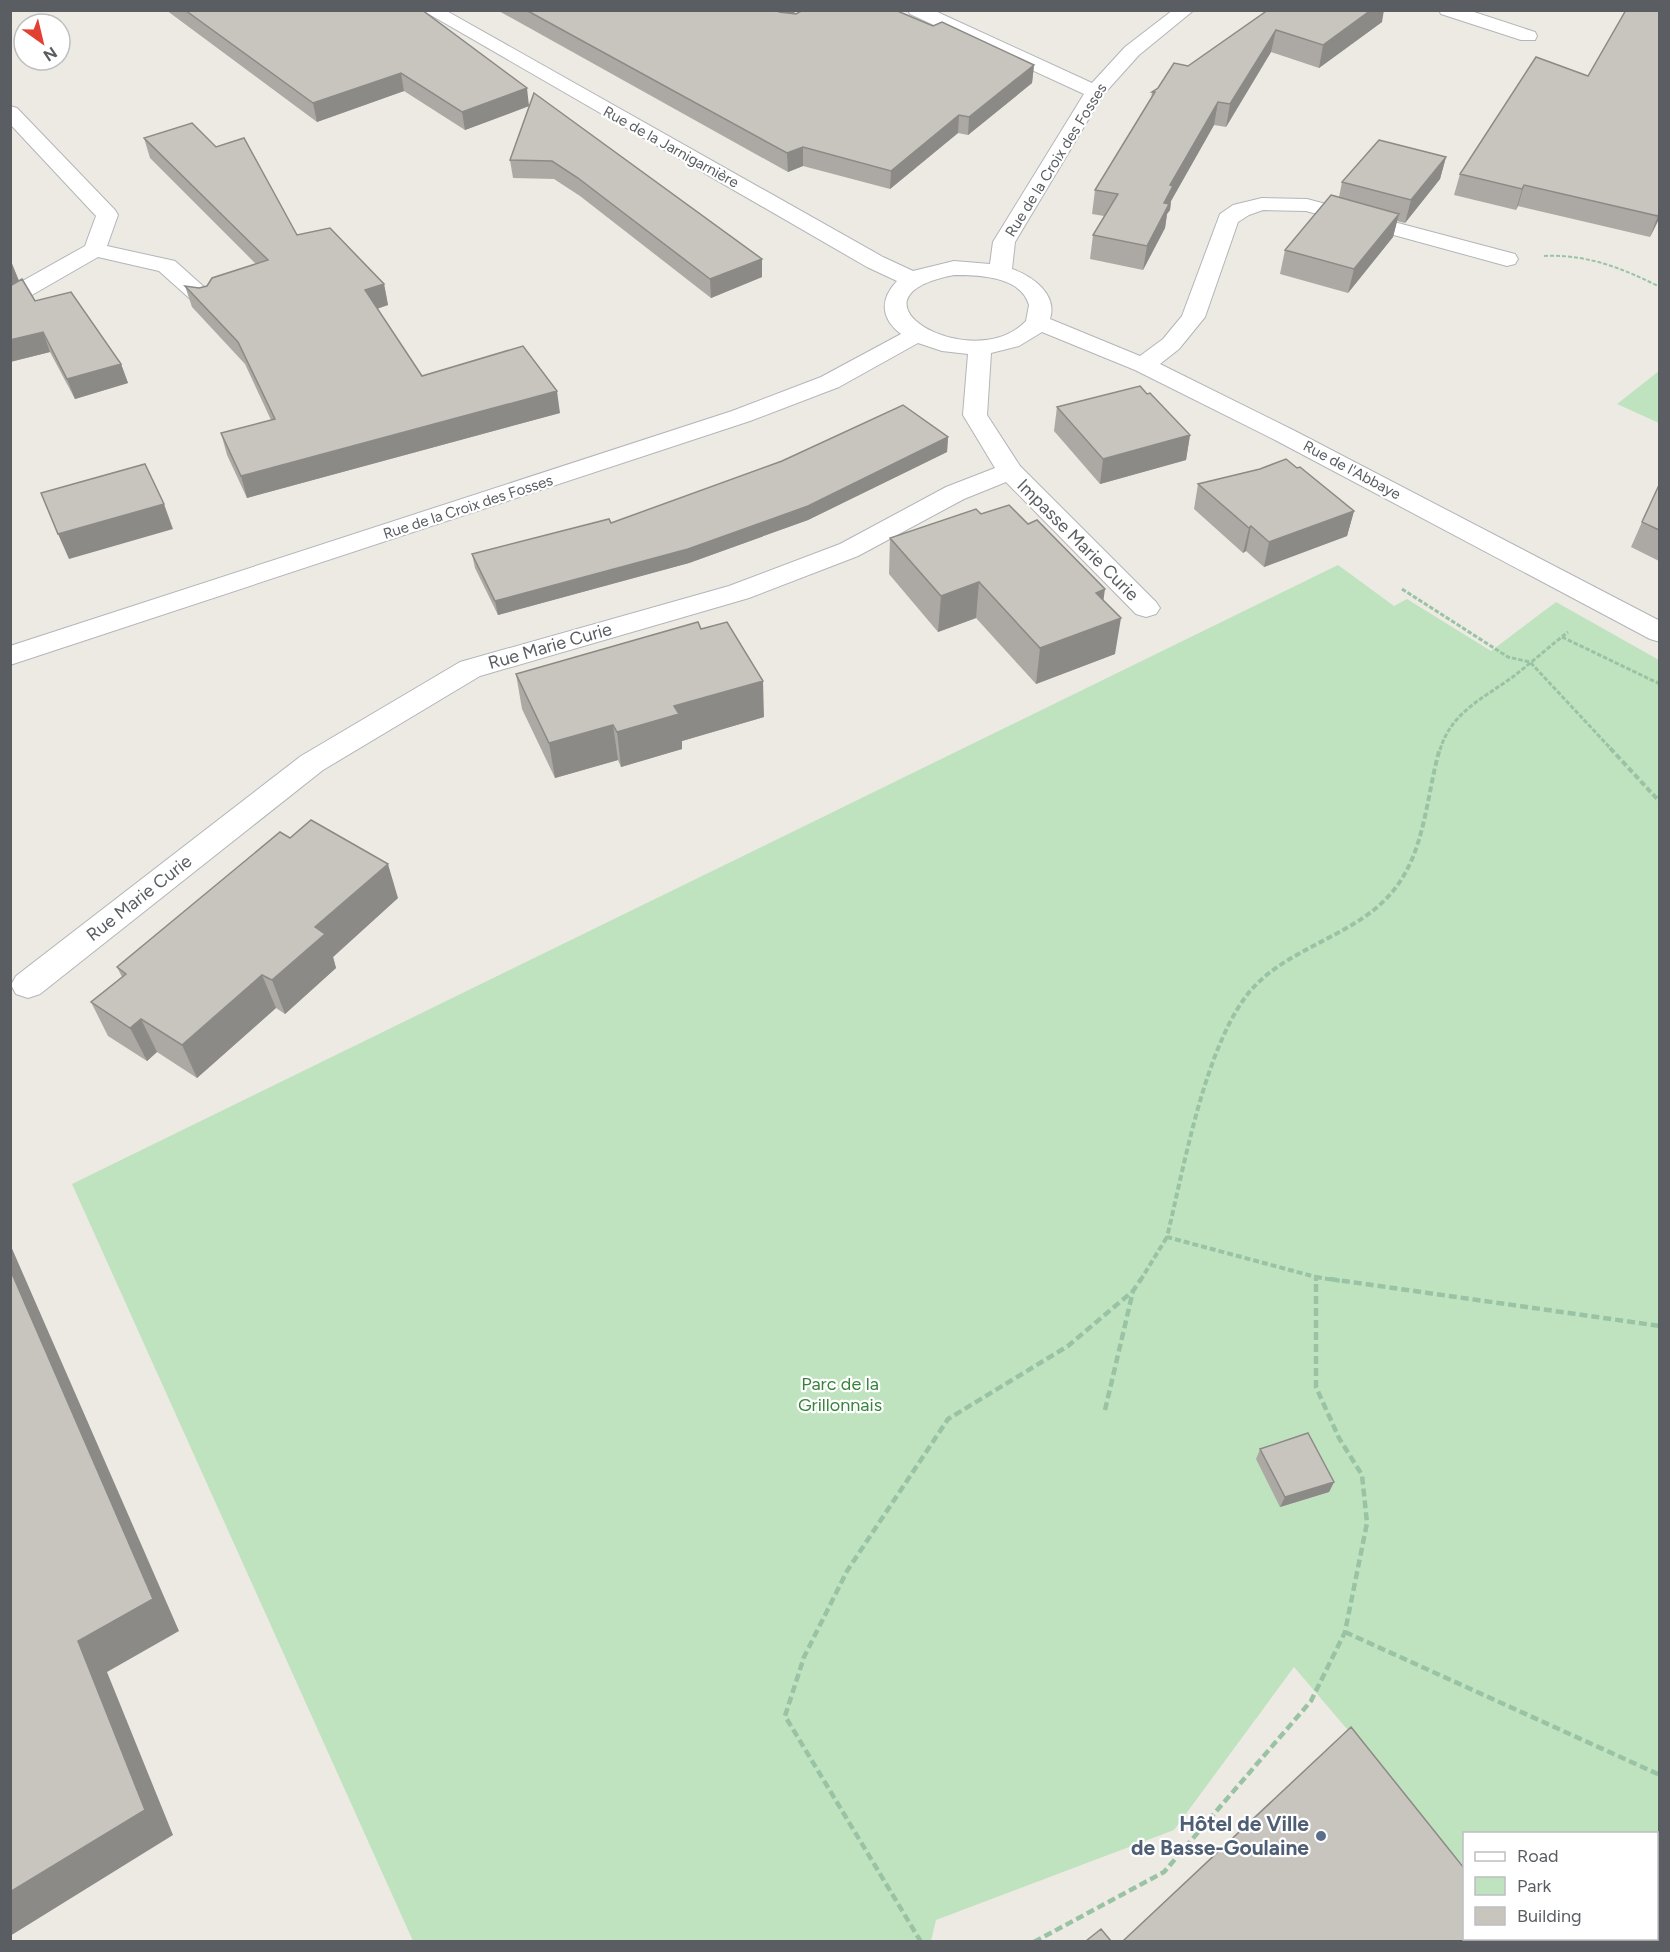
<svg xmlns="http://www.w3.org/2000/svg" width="1670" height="1952" viewBox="0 0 1670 1952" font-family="Figtree,sans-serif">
	<rect width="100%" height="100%" fill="#eceae2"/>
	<path fill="#bfe3bf" d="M1659,371V423L1617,404Z
		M1338,565L1394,606L1407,599L1491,651L1556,602L1659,660V1941L1530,1942L1527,1939L1656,1938V1834H1464V1866L1294,1667L1174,1830L936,1920L931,1941H413L72,1184Z"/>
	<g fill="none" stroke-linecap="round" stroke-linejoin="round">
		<defs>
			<path id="minor" d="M422,10H445L883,257L913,271L954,261L990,264L993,242L1084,94L910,14L908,10H933L1092,83L1125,47L1173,10H1194L1139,55L1103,95L1015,242L1012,269C1032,276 1058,294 1050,319L1140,356L1163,339L1182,316L1220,214L1233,205L1262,198L1307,199L1515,254L1518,259L1515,264L1507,266L1306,211L1263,210L1249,215L1238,222L1205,317L1179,349L1160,364L1295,431L1660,621V642L1650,639L1277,441L1135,370L1042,332L1019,346L991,353L987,415L1020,466L1156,602L1160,608L1156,614L1146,617L1136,614L1006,482L964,499L858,556L749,598L480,676L323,770L40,994L28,998L16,994L11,985L16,976L301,756L460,662L729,586L840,544L946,487L995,468L963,415L968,354L942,351L918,343L839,387L750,421L10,665V646L732,411L821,377L901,334C880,318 880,299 897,281L867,267ZM954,275C978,275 1021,276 1029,305L1026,321C973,377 834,298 954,275Z
				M1439,10H1468L1535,32L1537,36L1535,40H1521L1441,14Z
				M10,106L17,108L115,210L118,215L107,246L175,261L213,295L216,300L213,305L205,307L197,305L159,271L98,257L18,303L10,305V288L85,246L96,216L10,124Z"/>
		</defs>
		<use href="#minor" stroke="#b2b5b9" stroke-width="2"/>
		<path stroke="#99c3a4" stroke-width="2" stroke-dasharray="4 2" stroke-linecap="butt" d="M1544,256C1587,254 1622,268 1660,287"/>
		<path stroke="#99c3a4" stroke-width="3" stroke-dasharray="4.5 2" stroke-linecap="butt" d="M1402,589L1508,657L1530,662L1612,750
			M1562,637L1660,684
			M1440,750C1451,712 1484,698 1514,676C1532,662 1550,646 1568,632"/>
		<path stroke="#99c3a4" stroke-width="4" stroke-dasharray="6 3" stroke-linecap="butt" d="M1610,748L1660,802
			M1316,1277L1341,1281
			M1140,1281L1167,1237
			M1316,1281V1277L1167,1237C1184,1167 1203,1057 1244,999C1282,945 1362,938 1399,883C1426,844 1427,792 1440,748"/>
		<path stroke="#99c3a4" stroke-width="4.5" stroke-dasharray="8 4" stroke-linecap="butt" d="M1330,1279L1660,1326
			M1105,1410L1133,1291
			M1345,1632L1660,1775
			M921,1942L785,1716L804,1657L847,1571L948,1419L1068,1346L1133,1291L1141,1279
			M1034,1942L1164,1872L1311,1701L1345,1632L1367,1523L1362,1475L1339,1438L1316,1387V1279"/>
		<use href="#minor" fill="#fff" fill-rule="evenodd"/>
	</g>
	<path fill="#aca9a4" d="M166,10H422L529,105L762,259V277L711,298L580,196L554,179L513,178L510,160L529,106L465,130L404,91L317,122Z
		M497,10H800L793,13L933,26L1034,65L1032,83L968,135L958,133L890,189L803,166L788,172Z
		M1268,10L1382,22L1319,68L1271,52L1226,127L1214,125L1171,201L1170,210L1167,214L1165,228L1143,270L1090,259L1093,235L1104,216L1092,214L1095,190L1151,99L1152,92Z
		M1588,76L1659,219L1650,237L1518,206L1516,210L1454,195L1460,174Z
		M144,138L297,235L384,284L388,305L377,309L422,376L560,413L247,498L227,455L221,433L271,420L245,364L192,307L185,286L199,288L207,286L256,264L150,158Z
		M1446,157L1440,179L1405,223L1397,221L1393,237L1348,293L1280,274L1285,250L1339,197L1342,182Z
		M10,260L19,281L12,285L121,364L128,383L75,399L50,352L10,362Z
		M1147,394L1190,435L1186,460L1100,484L1054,431L1057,407Z
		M948,437L947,452L808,520L689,563L498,615L475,568L472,554L611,523Z
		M1198,484L1354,511L1347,536L1264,567L1246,551L1243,553L1194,509Z
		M1659,485V561L1631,547L1642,522Z
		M981,514L1028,524L1103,600L1115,654L1036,684L976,618L938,632L889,574L890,538Z
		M701,629L764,717L682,741V749L621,767L618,760L555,778L522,709L516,674Z
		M398,898L333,957L336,968L285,1014L276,1008L197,1078L157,1052L147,1061L108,1036L91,1002L122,977L117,967Z
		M1260,1449L1334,1482L1329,1492L1280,1507L1256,1459Z"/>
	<path fill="#8c8a86" d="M777,10H800L780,19Z
		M1371,10H1384L1382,22L1319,68L1323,45Z
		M1276,30L1271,52L1226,127L1230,104Z
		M1034,65L1032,83L968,135L969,117Z
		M401,73L404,91L317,122L313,103Z
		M527,88L529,106L465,130L462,112Z
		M1218,102L1214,125L1171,201L1170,210L1167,214L1165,228L1143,270L1147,246L1164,203L1170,185Z
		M959,115L958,133L890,189L891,171Z
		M803,147V166L788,172L787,153Z
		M1446,157L1440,179L1405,223L1411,200Z
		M1524,185L1518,206L1516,210L1522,189Z
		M1659,213V219L1650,237Z
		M1399,214L1393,237L1348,293L1354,269Z
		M762,259V277L711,298L710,279Z
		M11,261L19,281L10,286V262Z
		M384,284L388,305L370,311L365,290Z
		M43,332L50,352L10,362V340Z
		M121,364L128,383L75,399L67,379Z
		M557,391L560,413L247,498L241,476Z
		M1190,435L1186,460L1100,484L1103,459Z
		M948,437L947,452L808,520L689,563L498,615L495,601Z
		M164,504L173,529L69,559L58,534Z
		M1354,511L1347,536L1264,567L1269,542Z
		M1251,526L1246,551L1243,553L1249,528Z
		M979,582L976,618L938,632L941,596Z
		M1105,589L1100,625L1096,593Z
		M1121,618L1115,654L1036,684L1040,648Z
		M763,681L764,717L682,741V749L621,767L617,732L674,706Z
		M613,725L618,760L555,778L549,743Z
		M388,864L398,898L333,957L336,968L285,1014L272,980L315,927Z
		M262,975L276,1008L197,1078L182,1045Z
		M141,1019L157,1052L147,1061L130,1028Z
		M10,1244L179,1631L107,1672L173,1835L10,1936V1892L78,1641L10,1269Z
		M1334,1482L1329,1492L1280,1507L1285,1497Z"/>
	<path fill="#c8c5bf" stroke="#8c8a86" stroke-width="1.5" d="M185,10H422L527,88L462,112L401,73L313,103Z
		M526,10H778L779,12L796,14L803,10H895L933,26L942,22L1034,65L969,117L959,115L891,171L803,147L787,153Z
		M1268,10H1371L1323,45L1276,30L1230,104L1218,102L1170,185L1173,186L1164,203L1169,204L1147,246L1093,235L1118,194L1095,190L1155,92H1152L1158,88L1174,63L1188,66Z
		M1626,10H1659V213L1658,216L1524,185L1522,189L1460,174L1536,57L1588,76Z
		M534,93L762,259L710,279L578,178L552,161L510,160Z
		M192,123L216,147L244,138L297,235L330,228L384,284L365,290L422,376L523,346L557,391L241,476L221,433L275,419L238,342L185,286L199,288L207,286L212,278L268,260L144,138Z
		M1379,140L1446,157L1411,200L1342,182Z
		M1331,195L1399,214L1354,269L1285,250Z
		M22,279L35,301L71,292L121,364L67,379L43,332L10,340V286Z
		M1140,386L1147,394L1150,393L1190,435L1103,459L1057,407Z
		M903,405L948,437L808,506L688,549L495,601L472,554L609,519L611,523L782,461Z
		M1286,459L1297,468L1300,467L1354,511L1269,542L1251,526L1249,528L1198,484L1260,469Z
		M145,464L164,504L58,534L41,493Z
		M1659,485V530L1642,522Z
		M1009,505L1028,524L1037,520L1105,589L1096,593L1121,618L1040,648L979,582L941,596L890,538L976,509L981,514Z
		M698,622L701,629L727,622L763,681L674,706L679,714L617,732L613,725L549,743L516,674Z
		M311,820L388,864L315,927L325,934L272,980L262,975L182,1045L141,1019L130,1028L91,1002L126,974L117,967L280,832L290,838Z
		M10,1269L153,1599L78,1641L145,1810L10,1892Z
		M1308,1433L1334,1482L1285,1497L1260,1449Z
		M1351,1727L1464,1868V1938H1497L1493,1941H1123Z
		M1101,1929L1111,1941H1086Z"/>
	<circle fill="#5c6f8a" stroke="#fff" stroke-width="2" cx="1321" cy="1836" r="6"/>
	<g text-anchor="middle" stroke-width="4.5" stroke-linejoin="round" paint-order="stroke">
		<g font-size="15" fill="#5a5e62" stroke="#fff">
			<text transform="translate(671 147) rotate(29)" y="5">Rue de la Jarnigarnière</text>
			<text transform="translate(1056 160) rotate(-58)" y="5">Rue de la Croix des Fosses</text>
			<text transform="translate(1352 470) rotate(28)" y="5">Rue de l'Abbaye</text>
			<text transform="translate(468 507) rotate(-18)" y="5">Rue de la Croix des Fosses</text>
		</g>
		<g font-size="18" fill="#5a5e62" stroke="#fff">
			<text transform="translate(1078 540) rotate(45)" y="6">Impasse Marie Curie</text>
			<text transform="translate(550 646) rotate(-16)" y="6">Rue Marie Curie</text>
			<text transform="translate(139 898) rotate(-38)" y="6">Rue Marie Curie</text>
		</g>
		<g font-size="18" fill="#38833b" stroke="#fff">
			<text x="840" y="1390">Parc de la<tspan x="840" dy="21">Grillonnais</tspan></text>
		</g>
		<g font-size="21" font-weight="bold" fill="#4e5e75" stroke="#fff" text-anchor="end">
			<text x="1309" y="1831">Hôtel de Ville<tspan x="1309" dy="24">de Basse-Goulaine</tspan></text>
		</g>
	</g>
	<rect width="1670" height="1952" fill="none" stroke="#5a5e62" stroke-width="24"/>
	<rect x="1463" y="1832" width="195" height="108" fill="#ffffff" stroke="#bdbfc0" stroke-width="1.5"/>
	<rect x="1475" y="1852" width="30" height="9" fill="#ffffff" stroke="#bdbfc0" stroke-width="1.5"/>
	<text x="1517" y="1862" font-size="18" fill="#5a5e62">Road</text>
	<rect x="1475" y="1877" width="30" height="18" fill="#bfe3bf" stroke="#bdbfc0" stroke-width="1.5"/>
	<text x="1517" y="1892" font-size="18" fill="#5a5e62">Park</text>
	<rect x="1475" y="1907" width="30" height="18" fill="#c8c5bf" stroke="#bdbfc0" stroke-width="1.5"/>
	<text x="1517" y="1922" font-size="18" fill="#5a5e62">Building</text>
	<g transform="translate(42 42) rotate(146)"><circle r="28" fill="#ffffff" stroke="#bdbfc0" stroke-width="1.5"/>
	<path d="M0-4.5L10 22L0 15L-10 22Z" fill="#e14033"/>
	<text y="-9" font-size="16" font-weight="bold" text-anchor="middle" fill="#5a5e62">N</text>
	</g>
</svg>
